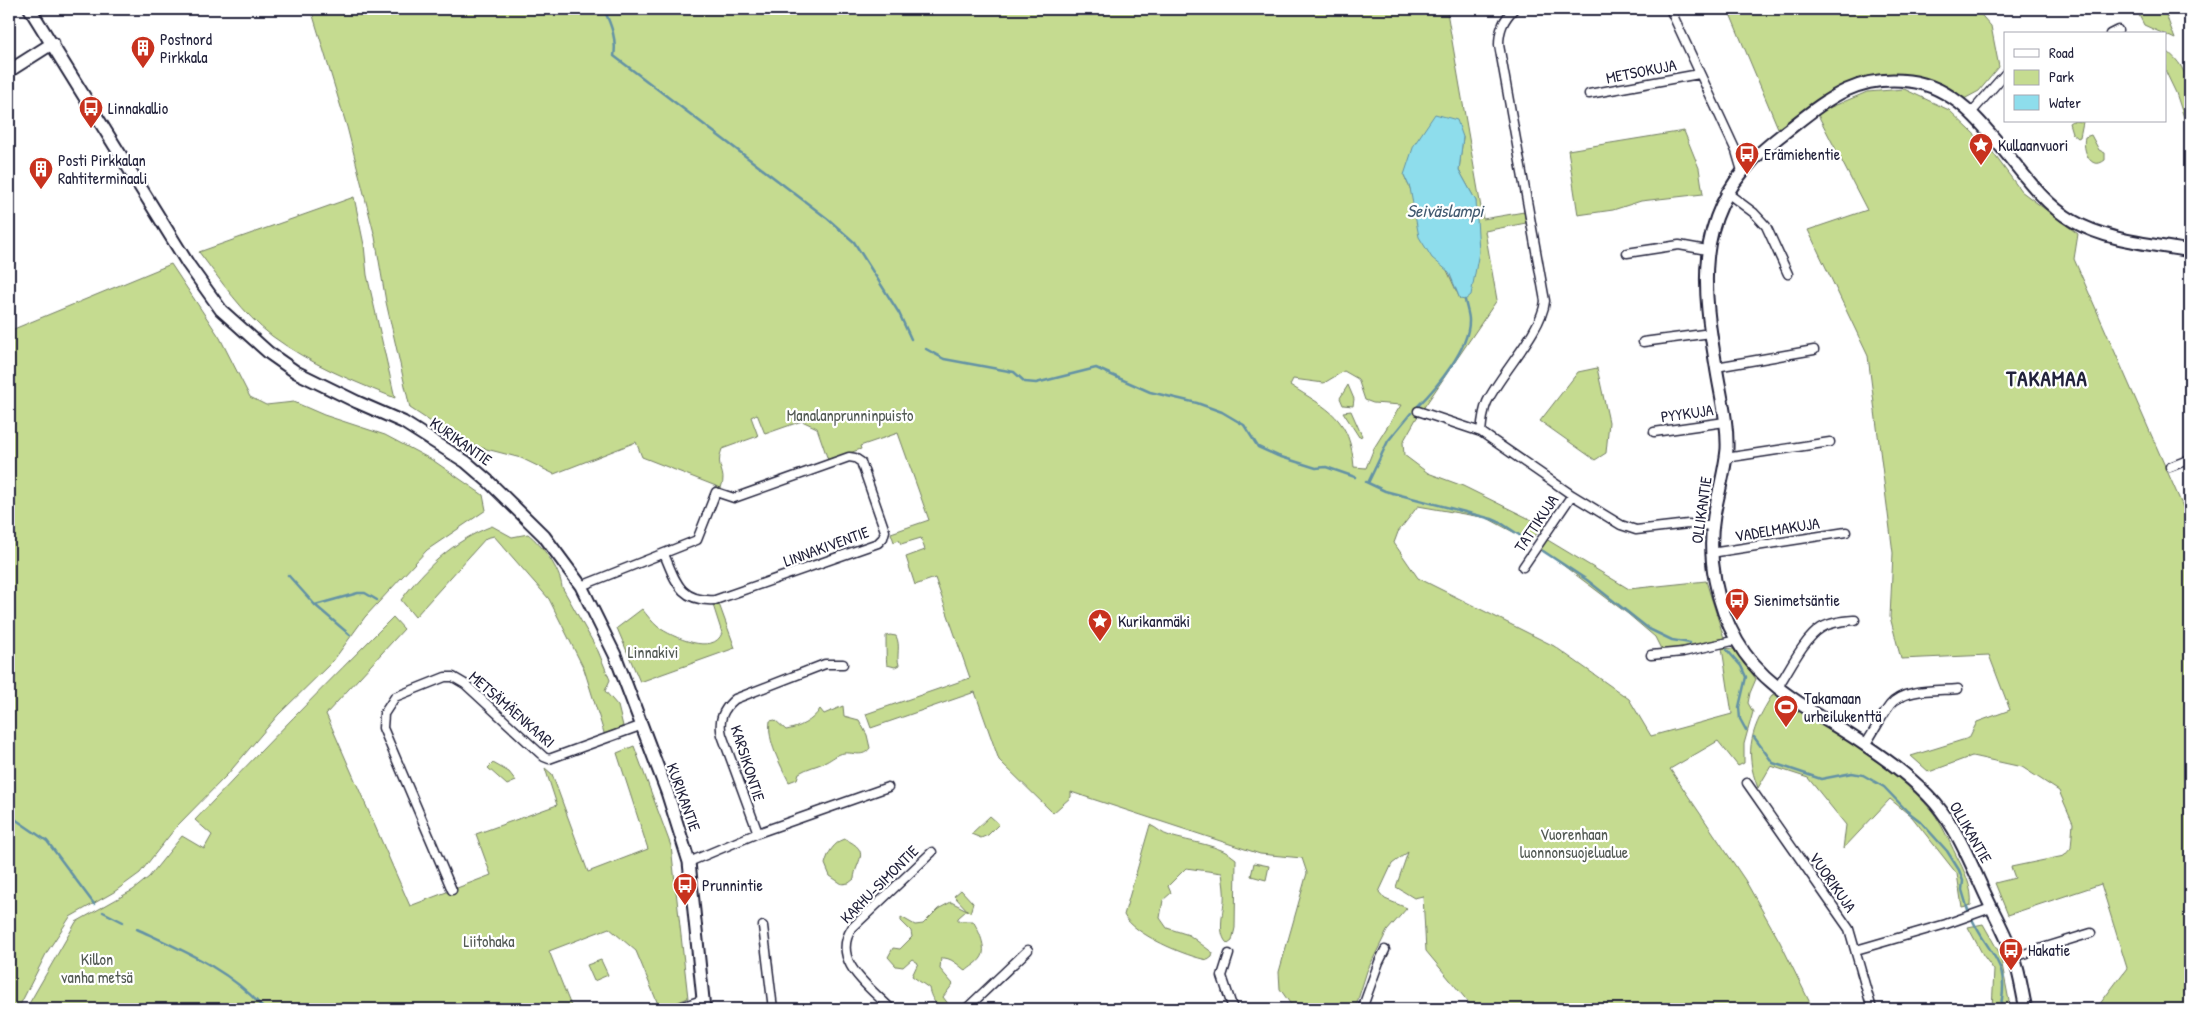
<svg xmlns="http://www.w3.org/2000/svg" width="2199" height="1018" viewBox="0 0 2199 1018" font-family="'Patrick Hand',sans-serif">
	<rect width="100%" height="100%" fill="#fff"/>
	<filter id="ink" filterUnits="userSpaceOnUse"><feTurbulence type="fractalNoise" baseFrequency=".02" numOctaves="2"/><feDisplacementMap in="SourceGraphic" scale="10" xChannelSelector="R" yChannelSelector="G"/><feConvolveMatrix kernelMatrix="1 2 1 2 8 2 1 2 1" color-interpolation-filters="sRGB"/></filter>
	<g filter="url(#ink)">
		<path fill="#c5db90" stroke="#747e66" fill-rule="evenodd" d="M311,9H1449L1447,12L1483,219L1524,212L1526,223L1485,231L1497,300L1416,419L1403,442L1404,455L1428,473L1463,486L1544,526L1530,541L1487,518L1418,506L1398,532L1394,543L1418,578L1554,646L1629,699L1651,736L1732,714L1722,648L1734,649L1756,679L1750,693L1748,703L1753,712L1744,744V763L1738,766L1718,741L1670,769L1745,880L1780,942L1813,1009H1474L1426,951L1423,896L1414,898L1396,887L1408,852L1392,864L1379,892L1385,899L1407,908L1387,931L1367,971L1355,1009H1294L1280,989L1279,972L1307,873L1302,858L1260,854L1071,792V797L1053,813L999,760L975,692L871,728L866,714L970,678L935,578L915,585L906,557L925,550L921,538L901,544L899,540L894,542L891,533L929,520L898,433L860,446L861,449L828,460L817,428L802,421L765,434L757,414L751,417L758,436L722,449C714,469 728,471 721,488L642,457L636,442L554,474L521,458L463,443L410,408L386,302L375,237L347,127ZM1463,137L1459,170L1476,201L1460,299L1404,175ZM1344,371L1358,379L1365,400L1373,403L1401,405L1374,448L1366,468L1354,467C1350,417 1329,410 1290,385L1293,379L1324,383Z
			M1728,9H1976L1991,26L1999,67L1979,91L1964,99L1930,79L1883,76L1831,93L1778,128Z
			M2136,9H2164L2175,39L2144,25Z
			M2165,50C2195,70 2190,103 2190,136L2176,93L2165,70Z
			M1904,89L1949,110L1991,150L2021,191L2078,234L2074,259L2190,523V1009H2096L2127,968L2101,884L2008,915L1995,883L2015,878L2011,867L2064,856L2071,848L2073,823L2059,791L2022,767L1972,756L1929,772L1911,756L1969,738L1977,722L2010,710L1989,655L1901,659L1890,617L1893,553L1868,356L1808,230L1867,210L1817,113L1867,92Z
			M2072,121L2083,122L2080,137L2078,138L2072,133L2069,123Z
			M1684,131L1699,168L1703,194L1641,201L1613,210L1578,215L1568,150Z
			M2091,135L2099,150L2105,153V160C2090,172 2082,149 2085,137Z
			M354,197L364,245L367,275L395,398C352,381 310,364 272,336C243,314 221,281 199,252Z
			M171,264L220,338L250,397L266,405L294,402L324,415L385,435L434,461L483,495L486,510L427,550L365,617L333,661L278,715L227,775L177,826L140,873L114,892L70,917L47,952L18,1009H9V331Z
			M1597,368L1609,422L1606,453L1595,460L1540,421L1578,372Z
			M1348,385L1354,399L1353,406L1343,405L1340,398Z
			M1351,411L1362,436L1359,437L1343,412Z
			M492,526L512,537L528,534C542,545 560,569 562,587L598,651L610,680L605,691L618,706L623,726L605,736L584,669L549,599L494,536L486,538L415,617L401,600C426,567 453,541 492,526Z
			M1546,539L1629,589L1706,581L1724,638L1662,651L1655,637L1628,614L1540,548Z
			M719,604L735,648L640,682L617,628L642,609C647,615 652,622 658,627C672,637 714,656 722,633L713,605Z
			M393,617L404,629L326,714L410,906L491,875L476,834L557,805L545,768L552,774L588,872L648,849L617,753L634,746L671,846L688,998L660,1009L636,951L609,928L549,951L571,1006L562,1009H26L76,922L133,890L149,877L182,836L204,849L212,835L195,820C260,751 326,684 393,617Z
			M890,635L896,636C901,646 896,655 899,665L895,667L887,665C886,661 886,641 886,636Z
			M1773,694C1824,726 1893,765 1932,811C1942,824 1949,841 1956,855C1964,870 1973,888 1971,905L1962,907L1957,874L1912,817L1890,799L1843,849L1846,825L1808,778L1771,766L1758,788C1743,750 1752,727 1773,694Z
			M843,706L844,716L859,720L867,735L870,748C863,758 854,752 844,753C837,754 832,759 826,762C817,766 807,768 799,773L797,779L789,782C780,764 767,741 770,721L775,720L786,730C798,728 813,721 820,709L824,714Z
			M493,763L509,772L516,781L507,785L488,768Z
			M990,816L999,824L988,835L981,838L971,834Z
			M1150,825C1157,828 1162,834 1170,836C1190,842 1221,845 1236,859L1235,928L1232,941L1228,944C1217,935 1223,914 1224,901C1225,892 1223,882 1222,873L1186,868L1168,886L1171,893L1163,900L1160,918L1167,928L1189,935L1213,953L1212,957L1208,960C1187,957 1133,934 1124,915Z
			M845,839C873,852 855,861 854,879L849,883L842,884L830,876L825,864C828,853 833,843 845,839Z
			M1254,863L1269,866L1266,880L1251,876Z
			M961,890L973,903L970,913L954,896Z
			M951,902L967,910L958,918V921H973C978,929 988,949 981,958C978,963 970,967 966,971C958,965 951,957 941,958L940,969L953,984L943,997L952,1009C939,1011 931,1000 929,988L912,976L918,963L912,959L903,967L896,966L888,957L893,948L900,949L912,937L911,931L901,921V917L915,925L923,924L938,909Z
			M1983,924L2000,954L2009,1001L2006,1009H1992L1994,970L1983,955L1968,927Z
			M601,960L608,975L594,981L587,965Z"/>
		<path fill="#8eddec" stroke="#6392a5" d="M1435,114L1457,120L1463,137L1459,170L1476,201L1479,252L1471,295L1465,300L1460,299L1449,272L1432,258L1419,237L1410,188L1404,175L1414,145Z"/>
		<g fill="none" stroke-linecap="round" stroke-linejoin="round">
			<path stroke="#6392a5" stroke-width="2.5" d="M604,9C611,25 617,39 614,56L828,219L854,242L899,313L911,339
				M926,349L944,359L1014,372L1025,382L1036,383L1096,368L1150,392L1197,403L1222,412L1244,425L1258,447L1278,456L1316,468L1326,467L1355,477
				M1417,407C1436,388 1470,348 1469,320C1469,314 1466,307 1465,300
				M1366,482L1385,491L1492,519L1501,523L1530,542
				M1368,483L1388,441L1411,413
				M1543,551L1587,580L1649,629L1672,640L1690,643
				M288,575L315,605L350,635
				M315,605L358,593H365L377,600
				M1727,650L1741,666L1746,677L1739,707L1740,719L1746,730
				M1754,737L1773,763L1821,779L1852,773L1863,775L1884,787L1907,811L1920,821L1947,851L1959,870L1963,881L1962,890L1968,910
				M9,815L47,841L94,904
				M103,912L123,922
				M1973,921C1991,958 2011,962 2000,1009
				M137,929C182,950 231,970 264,1009"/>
			<defs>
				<path id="street" d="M1670,9L1736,151L1742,171
					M2110,34L2118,30
					M1589,94L1699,74
					M1971,113L2005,74
					M1726,192L1754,213L1766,226L1788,274
					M1627,253L1679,245L1707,250
					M1643,342L1711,333
					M1716,367L1814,350
					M1418,411L1481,432L1572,495L1621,525L1636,530L1688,524L1713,526
					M1481,432C1482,422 1483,411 1487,402C1501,373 1542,331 1545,301L1499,45C1499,30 1503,20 1514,9
					M1654,432L1725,422
					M1725,458L1830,442
					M2170,467L2190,459
					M1711,553L1846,532
					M1523,567L1572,495
					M581,586L697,540L716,492L734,498L849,457L855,458L861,462L885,531L883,538L878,543L715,600C680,602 676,582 664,554
					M1651,655L1683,652L1737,640
					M1779,689L1781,682C1791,666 1805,638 1821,628C1831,622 1844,621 1855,620
					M1865,745C1874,732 1881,717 1890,705C1904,688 1938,691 1958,689
					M1747,783L1849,929L1872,1009
					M758,833L722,735C718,720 723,709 735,699L825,664H843
					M689,862L758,833L888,787
					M452,890L383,728L384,714L395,697L445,677H453L465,684L544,757L549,759L640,726
					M763,926L773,1009
					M1856,950L1946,924L1991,908
					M1229,954L1222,976L1233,1009
					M2014,957L2091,933
					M675,1009L702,1000
					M891,1009C870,987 830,961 852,928L932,852
					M966,1009L1028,950
					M1362,1009L1379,962L1385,950"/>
				<path id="secondary" d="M30,9L188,264L221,310L269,353L296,372L357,402L403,422L466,462L488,481L544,536L581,586L615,655L667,792L689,862L704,1009
					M9,71L53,43
					M2026,1009C2022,992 2020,974 2014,958C2007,936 1995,916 1986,896C1971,864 1958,830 1935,803C1915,780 1890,762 1865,745C1820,714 1764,690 1737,641C1716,604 1707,557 1714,516C1718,494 1725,471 1727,449C1728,421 1720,393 1716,366C1703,290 1694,221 1753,160C1765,147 1779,137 1793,126C1831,96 1859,75 1909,81C1984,90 2014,187 2073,221C2107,241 2152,244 2190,251"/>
			</defs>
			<use href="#street" stroke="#22223b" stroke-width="11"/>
			<use href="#secondary" stroke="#22223b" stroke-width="15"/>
			<use href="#street" stroke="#fff" stroke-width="8"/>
			<use href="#secondary" stroke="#fff" stroke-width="11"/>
		</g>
	</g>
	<defs>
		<symbol id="building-pin" viewBox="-11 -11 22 30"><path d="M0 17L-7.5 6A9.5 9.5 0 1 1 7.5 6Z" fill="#c8321e" stroke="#fff"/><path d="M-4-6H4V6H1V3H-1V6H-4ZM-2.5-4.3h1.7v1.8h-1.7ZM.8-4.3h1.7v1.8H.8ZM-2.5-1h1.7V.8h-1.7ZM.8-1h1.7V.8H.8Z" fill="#fff"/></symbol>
		<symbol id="bus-pin" viewBox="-11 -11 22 30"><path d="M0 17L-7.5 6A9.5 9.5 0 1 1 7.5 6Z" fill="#c8321e" stroke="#fff"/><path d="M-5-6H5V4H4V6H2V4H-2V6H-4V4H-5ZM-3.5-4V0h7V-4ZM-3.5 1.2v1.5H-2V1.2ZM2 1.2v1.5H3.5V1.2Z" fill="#fff"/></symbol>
		<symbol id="sight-pin" viewBox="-11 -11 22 30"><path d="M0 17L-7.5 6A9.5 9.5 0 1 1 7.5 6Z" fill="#c8321e" stroke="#fff"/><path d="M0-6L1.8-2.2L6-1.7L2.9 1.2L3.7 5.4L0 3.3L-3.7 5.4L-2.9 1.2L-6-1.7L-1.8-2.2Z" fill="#fff"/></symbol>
		<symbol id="stadium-pin" viewBox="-11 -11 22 30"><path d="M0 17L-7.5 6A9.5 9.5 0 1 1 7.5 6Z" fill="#c8321e" stroke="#fff"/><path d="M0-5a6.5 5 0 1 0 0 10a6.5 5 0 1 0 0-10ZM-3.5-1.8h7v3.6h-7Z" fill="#fff"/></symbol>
	</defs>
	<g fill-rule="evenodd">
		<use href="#building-pin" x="129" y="34" width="28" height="38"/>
		<use href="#bus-pin" x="77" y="94" width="28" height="38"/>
		<use href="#sight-pin" x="1967" y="131" width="28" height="38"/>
		<use href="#bus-pin" x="1733" y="140" width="28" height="38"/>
		<use href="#building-pin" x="27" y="155" width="28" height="38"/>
		<use href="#bus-pin" x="1723" y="586" width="28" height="38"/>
		<use href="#sight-pin" x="1086" y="607" width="28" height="38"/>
		<use href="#stadium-pin" x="1772" y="693" width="28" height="38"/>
		<use href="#bus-pin" x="671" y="871" width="28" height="38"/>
		<use href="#bus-pin" x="1997" y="936" width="28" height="38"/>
	</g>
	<g text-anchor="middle" stroke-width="4.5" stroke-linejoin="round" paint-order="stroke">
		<g font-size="16" fill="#22223b" stroke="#fff" text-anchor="start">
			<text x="160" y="45">Postnord<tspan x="160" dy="18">Pirkkala</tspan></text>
			<text x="108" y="114">Linnakallio</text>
			<text x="1998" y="151">Kullaanvuori</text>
			<text x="1764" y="160">Erämiehentie</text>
			<text x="58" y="166">Posti Pirkkalan<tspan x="58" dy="18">Rahtiterminaali</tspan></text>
			<text x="1754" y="606">Sienimetsäntie</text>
			<text x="1118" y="627">Kurikanmäki</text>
			<text x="1804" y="704">Takamaan<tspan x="1804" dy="18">urheilukenttä</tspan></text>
			<text x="702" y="891">Prunnintie</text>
			<text x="2028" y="956">Hakatie</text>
		</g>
		<g font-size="16" fill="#22223b" stroke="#fff">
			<text transform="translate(1641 71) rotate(-11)" y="6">METSOKUJA</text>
			<text transform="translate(1687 413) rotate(-8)" y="6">PYYKUJA</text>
			<text transform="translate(461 441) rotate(35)" y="6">KURIKANTIE</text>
			<text transform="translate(1701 510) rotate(-82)" y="6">OLLIKANTIE</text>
			<text transform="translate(1536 523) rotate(-56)" y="6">TATTIKUJA</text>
			<text transform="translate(1777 529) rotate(-9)" y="6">VADELMAKUJA</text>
			<text transform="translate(826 546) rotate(-20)" y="6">LINNAKIVENTIE</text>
			<text transform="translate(512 709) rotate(41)" y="6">METSÄMÄENKAARI</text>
			<text transform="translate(748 763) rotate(72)" y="6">KARSIKONTIE</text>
			<text transform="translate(684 797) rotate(70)" y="6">KURIKANTIE</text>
			<text transform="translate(1971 832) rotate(60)" y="6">OLLIKANTIE</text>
			<text transform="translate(1833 882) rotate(55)" y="6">VUORIKUJA</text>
			<text transform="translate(879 884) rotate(-45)" y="6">KARHU-SIMONTIE</text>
		</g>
		<g font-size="16" fill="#535a54" stroke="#fff">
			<text x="850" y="421">Manalanprunninpuisto</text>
			<text x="653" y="658">Linnakivi</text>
			<text x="1574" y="840">Vuorenhaan<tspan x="1574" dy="18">luonnonsuojelualue</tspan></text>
			<text x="489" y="947">Liitohaka</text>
			<text x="97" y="965">Killon<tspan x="97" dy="18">vanha metsä</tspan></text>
		</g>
		<g font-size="18" font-style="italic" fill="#425a70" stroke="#fff">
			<text x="1445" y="217">Seiväslampi</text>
		</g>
		<g font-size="21" font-weight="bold" letter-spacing="1" fill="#22223b" stroke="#fff">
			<text x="2047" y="386">TAKAMAA</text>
		</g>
	</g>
	<rect width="2199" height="1018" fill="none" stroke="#fff" stroke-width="30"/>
	<rect x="15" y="15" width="2169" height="988" fill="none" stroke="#22223b" stroke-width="2" filter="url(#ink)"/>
	<rect x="2004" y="32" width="162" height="90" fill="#ffffff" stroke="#a7a7b1"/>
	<rect x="2014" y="49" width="25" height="8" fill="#ffffff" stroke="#a7a7b1"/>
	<text x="2049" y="58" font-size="15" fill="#22223b">Road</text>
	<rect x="2014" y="70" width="25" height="15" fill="#c5db90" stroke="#a7a7b1"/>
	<text x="2049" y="82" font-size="15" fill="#22223b">Park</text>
	<rect x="2014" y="95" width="25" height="15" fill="#8eddec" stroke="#a7a7b1"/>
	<text x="2049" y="108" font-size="15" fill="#22223b">Water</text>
</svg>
